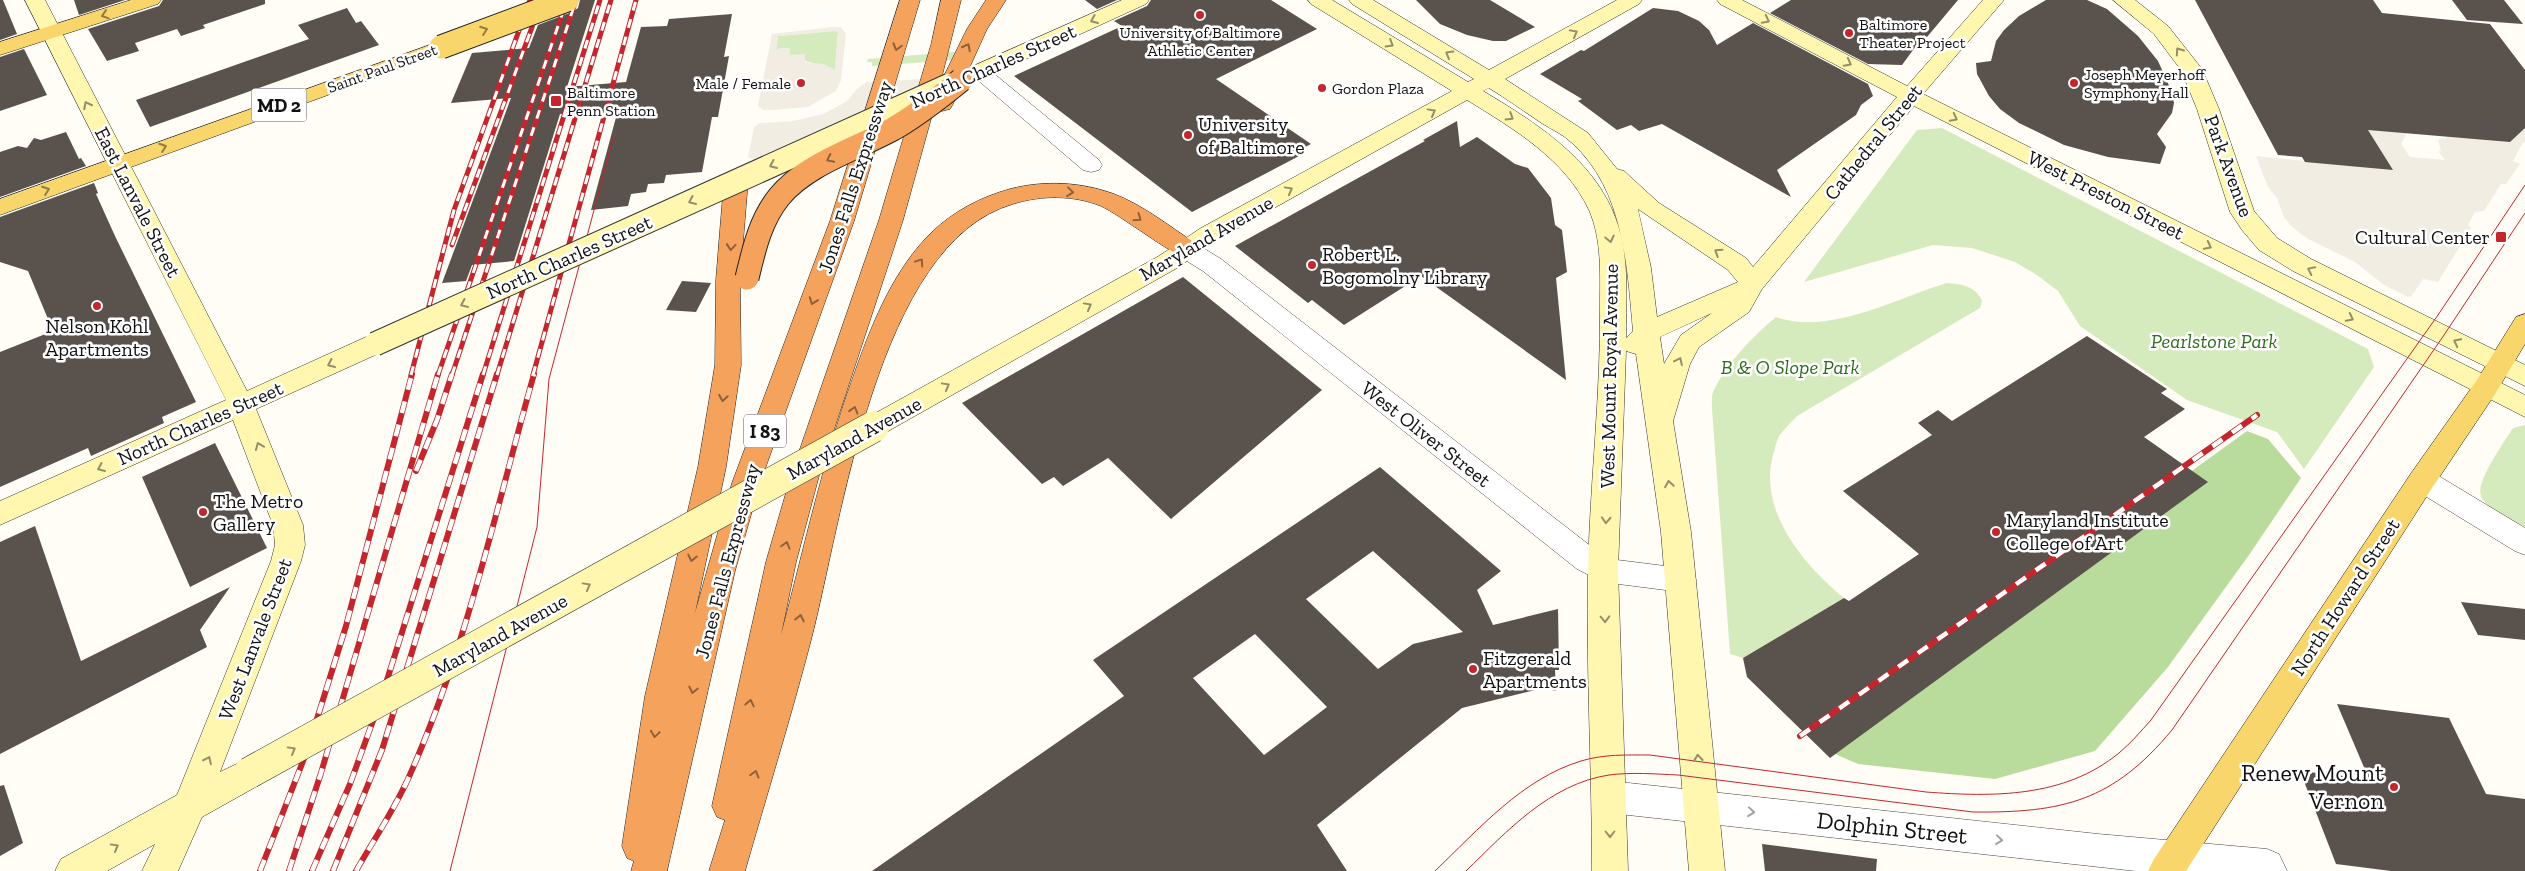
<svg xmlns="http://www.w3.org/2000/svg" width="2525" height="871" viewBox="0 0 2525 871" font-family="'Zilla Slab',serif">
	<rect width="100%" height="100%" fill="#fffdf5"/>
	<path fill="#d5ebbd" d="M835,31L838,32L835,70C819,64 805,62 790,55V48L776,49L778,36Z
		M976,50L955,60L872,66V62H867L868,59Z
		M1942,128L2368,349L2374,367L2304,469L2277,432L2187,400L2080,326L2058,291L2037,275L2015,262L1972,248L1933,245L1804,282L1917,130Z
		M1947,283C1961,284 1976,286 1982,301L1980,308L1797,416C1791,423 1784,429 1779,436C1776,442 1775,449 1773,455C1758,511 1803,564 1844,598L1743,658L1730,654L1712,409C1712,403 1711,395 1714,390C1727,363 1753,336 1776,317C1830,336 1896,298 1947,283Z
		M2525,425V527C2512,520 2487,511 2481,496C2475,482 2505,441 2513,428Z"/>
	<path fill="#b9dc9c" d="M2247,431L2268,439L2301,478L2249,555L2168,667L2095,751L1995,779L1858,764L1819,747L1929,661Z"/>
	<path fill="#f1ede2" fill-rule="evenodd" d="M833,27H841L846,34L841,80L836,91L808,107L773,110H763L758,106L772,34ZM835,31L838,32L835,70L824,64L805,62V54L790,55V48L776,49L778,36Z
		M2214,37L2314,43L2407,133L2401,144L2410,157L2445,160L2438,151H2441L2438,140L2440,139L2447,137L2486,138L2510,142L2525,127V143L2523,142L2513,161L2520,164L2506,184H2501L2484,211L2475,212L2468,225L2471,228L2438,282L2423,279L2413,294L2410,297L2404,295L2384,285L2355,262L2308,239L2291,226L2284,217L2277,198L2268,187L2256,156L2392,170L2225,55Z
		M924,79H936L764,156L754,160L748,157L754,127L760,123L793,121L823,114L846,102L857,89L867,82Z"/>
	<path fill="#5a524d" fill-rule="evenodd" d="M0,0H3L17,34L0,40Z
		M74,0H125L79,15Z
		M163,0H265V4L203,25L205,28L181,36L177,29L135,43L139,51L107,61L88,29L159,6Z
		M580,0H595L567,87L626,82L641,27L667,26L669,19L732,14L724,57L729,56L718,117H712L702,172L666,175L664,183L648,184L646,192L631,194L628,206L591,210L618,110L560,114L514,261L472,265L466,281L442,283L511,98L451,103L472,53L529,48L538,25L572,12L578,8Z
		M1085,0H1117L1097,9Z
		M1151,0H1271L1317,29L1216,79L1311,144L1294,153L1299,156L1192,212L1014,76L1122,26L1114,21L1147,6Z
		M1416,0H1490L1535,27L1506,41H1493L1467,35L1440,24Z
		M1791,0H1958L1927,37L1924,35L1902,65L1868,64L1770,13Z
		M2046,0H2087L2107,9L2138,36L2158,61L2171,90L2174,103L2172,113L2157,134L2166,147L2160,164L2108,157L2064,145L2019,123L2000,109L1989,96L1977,74L1976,63L1991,61L1996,41L2004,30L2019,16Z
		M2195,0H2373L2382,13L2490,24L2525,70V128L2510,142L2368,130L2393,170L2305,162L2302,157L2278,155Z
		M2452,0H2504L2523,24L2467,20Z
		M347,8L356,23L361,21L379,45L150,127L136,100L309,39L298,25Z
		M1653,8L1678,11L1699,21L1709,30L1717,45L1753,23L1868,84L1873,96L1861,105L1856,115L1777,170L1791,197L1662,124L1639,131L1631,125L1617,130L1578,101L1582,99L1540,74L1581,50L1584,51Z
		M24,49L47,95L0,111V57Z
		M1457,121L1460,147L1477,137L1515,164L1528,168L1551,198L1555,225L1562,230L1567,272L1556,278L1566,380L1421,276L1344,325L1312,300L1308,303L1235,246L1425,141L1423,140Z
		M66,132L79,159L81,158L86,166L0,197V152L18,146L27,148L34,138L41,140Z
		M94,183L98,193L96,194L115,236L196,402L162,417L164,423L91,456L88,448L0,487V352L53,331L28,271L0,262V217Z
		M1183,277L1322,390L1171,519L1108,458L1063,486L1054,477L1042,484L962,403Z
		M682,281L711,283L696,312L666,310Z
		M2087,336L2167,389L2161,393L2185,409L2144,437L2208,482L1830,758L1747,677L1743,658L1844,598L1849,601L1919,554L1843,491L1932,435L1918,423L1938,410L1952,421Z
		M215,443L267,548L190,587L142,477Z
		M1380,467L1501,571L1477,590L1493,625L1558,609L1559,670H1555L1556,691L1543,688L1462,708L1317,825L1347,871H872L1124,696L1093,660ZM1373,551L1463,632L1413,644L1378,669L1306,599ZM1255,634L1327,707L1264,755L1193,678Z
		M35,526L81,661L230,587L200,630L207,647L0,754V542Z
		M2461,602L2525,609V640L2478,635Z
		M2337,704L2449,718L2486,794L2525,799V871H2391L2336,864L2300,771L2369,779Z
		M4,785L23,843L0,856V786Z
		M1762,844L1877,859L1876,871H1765Z"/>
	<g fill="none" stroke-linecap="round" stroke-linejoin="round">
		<defs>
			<path id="minor" d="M980,66L987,68L1099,160L1102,165L1099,170L1091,172L1083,170L973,76L969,72L973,68Z
				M1186,241L1195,243L1221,259L1597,551L1609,559L1681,568L1692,571L1696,580L1692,589L1681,592L1603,582L1577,569L1203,271L1177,255L1174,249L1177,243Z
				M1610,781L2098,834L2267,849L2279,854L2287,871H2136L1610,813L1598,808L1593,797L1598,786Z"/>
			<path id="tertiary" d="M2422,469L2432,472L2525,528V555L2515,551L2412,488L2408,480L2412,472Z"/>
			<path id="secondary" d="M25,0H45L247,391L366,337L375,335L384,337L388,344L384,351L256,409L303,525L305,545L301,561L220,772L249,758L261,762L266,773L261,784L202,817L178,871H142L155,844L107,871H55L61,859L177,795L271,561L275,545L273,525L233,420L0,525V501L226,400Z
				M1122,0H1149L1146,4L969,85L961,86L953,85L950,80L953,75Z
				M1308,0H1332L1468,82L1474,79L1352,4L1349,0H1373L1489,70L1617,0H1642L1639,4L1505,79L1588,133L1617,169L1624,171L1659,203L1746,258L1753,267L1897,97L1720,4L1717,0H1742L1907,86L1983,0H2004L1923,94L2525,395V417L1914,106L1762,289L1749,312L1699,347L1690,364L1673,421L1691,532L1725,871H1689L1661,532L1636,354L1626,351L1618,570L1628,871H1592C1592,771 1586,671 1588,571C1590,482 1601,394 1600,305C1600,273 1602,240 1589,210C1565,159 1514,129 1467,100L1217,240L1177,268L883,434L873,437L863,434L859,427L863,420L1159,256L1201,228L1452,91L1311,4ZM1489,88C1507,99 1525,112 1543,124C1553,130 1564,135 1572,143C1624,190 1627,266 1633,331L1626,338C1626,305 1629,269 1621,236C1605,166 1540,125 1483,91ZM1638,209L1728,270L1738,282L1657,317L1651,268ZM1712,313L1681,335L1664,364L1660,337Z
				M2113,0H2135L2168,26L2202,69L2219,109L2254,211L2277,238L2311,259L2525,365V386L2293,271L2259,250L2242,230L2230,212L2197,109L2181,70L2154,34Z"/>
			<path id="primary" d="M131,0H161L158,4L0,55V42Z
				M441,41L448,43L451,47L448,51L0,215V199Z
				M2525,314V344L2495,394L2432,488L2186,871H2148L2154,859L2412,472L2477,380L2516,317Z"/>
			<path id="motorway" d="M900,0H920L854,221L760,483L735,571L667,871H631L634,861L627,858L622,846L645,696L698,467L715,365L716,280L724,181L728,176L736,174L744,176L748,181L740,280L741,365L726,467L695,613L732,483L830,221Z
				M941,0H961L940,84L967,29L986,0H1006L987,29L953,104L950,109L942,111L934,108L903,220L820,472L796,562L781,635C805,545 824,455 857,366C874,319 895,268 932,232C954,211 981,197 1010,189C1045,180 1081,182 1114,194C1143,205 1169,226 1195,243L1198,249L1195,255C1193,255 1187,257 1185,257C1175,257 1119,214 1101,206C1074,195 1041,195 1013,204C877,243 842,521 811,640C791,717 767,794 745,871H709L725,820L717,817L712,806L766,562L792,472L879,220L931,45Z"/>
		</defs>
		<use href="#minor" stroke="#444" stroke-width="1"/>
		<use href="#tertiary" stroke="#444" stroke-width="1"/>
		<use href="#secondary" stroke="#333" stroke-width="1"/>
		<use href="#primary" stroke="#222" stroke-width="1"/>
		<use href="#motorway" stroke="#222" stroke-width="1"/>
		<use href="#minor" fill="#fff" fill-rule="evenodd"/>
		<use href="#tertiary" fill="#fff" fill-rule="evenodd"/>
		<use href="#secondary" fill="#fff6b0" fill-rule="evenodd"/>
		<use href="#primary" fill="#f9d66b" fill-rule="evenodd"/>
		<use href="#motorway" fill="#f5a25d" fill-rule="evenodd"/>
		<path stroke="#c4262e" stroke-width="1" d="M450,871L537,527L549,379L614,135
			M1435,871C1479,829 1522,779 1581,761C1604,754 1627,755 1650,755L1926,792C1993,797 2064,798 2119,753C2131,743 2141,731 2151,720L2438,315L2525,185
			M1466,871C1507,831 1550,784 1609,775C1632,772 1655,774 1678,775L1973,812C2063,813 2113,801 2172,730L2444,335L2525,213"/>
		<defs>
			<path id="rail-far1" d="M452,245L542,0
				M411,375L454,210L530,0
				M438,375L567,0
				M452,375L576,0
				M483,375L600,0
				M497,375L611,0
				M533,375L636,0"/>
			<path id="rail" d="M416,471L437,420L452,374
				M1800,736L2257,415
				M260,871L307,751L346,626L412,374
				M289,871L321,773L438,374
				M312,871L350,784L382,696L483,374
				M333,871L382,750L497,374
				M356,871C373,841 394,810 408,779C466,650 496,509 534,374"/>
		</defs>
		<use href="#rail-far1" stroke="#c4262e" stroke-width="5"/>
		<use href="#rail" stroke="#c4262e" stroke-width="6"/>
		<use href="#rail-far1" stroke="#fff" stroke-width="3" stroke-dasharray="9" stroke-linecap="butt"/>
		<use href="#rail" stroke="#fff" stroke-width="4.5" stroke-dasharray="12" stroke-linecap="butt"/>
		<defs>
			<path id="secondary-bridge-far1" d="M375,344L950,85"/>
			<path id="secondary-bridge" d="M249,773L873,427"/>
			<path id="primary-bridge" d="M441,47L567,0"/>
			<path id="motorway-bridge" d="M747,278C754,249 760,221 779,197C806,164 856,149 893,129C917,115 939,98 961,80"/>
		</defs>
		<use href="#secondary-bridge-far1" stroke="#333" stroke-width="25" stroke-linecap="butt"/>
		<use href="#secondary-bridge" stroke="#333" stroke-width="32" stroke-linecap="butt"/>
		<use href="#primary-bridge" stroke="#222" stroke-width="25" stroke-linecap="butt"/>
		<use href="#motorway-bridge" stroke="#222" stroke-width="25" stroke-linecap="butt"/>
		<use href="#secondary-bridge-far1" stroke="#fff6b0" stroke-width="23"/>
		<use href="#secondary-bridge" stroke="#fff6b0" stroke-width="31"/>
		<use href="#primary-bridge" stroke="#f9d66b" stroke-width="23"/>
		<use href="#motorway-bridge" stroke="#f5a25d" stroke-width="23"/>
	</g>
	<defs><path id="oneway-chevron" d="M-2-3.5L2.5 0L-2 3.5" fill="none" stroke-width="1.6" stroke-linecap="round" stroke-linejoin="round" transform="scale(1.25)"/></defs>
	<g stroke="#917d42">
		<use href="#oneway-chevron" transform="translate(105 15) rotate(162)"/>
		<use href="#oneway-chevron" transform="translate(484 30) rotate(-20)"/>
		<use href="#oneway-chevron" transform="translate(163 147) rotate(-20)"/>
		<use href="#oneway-chevron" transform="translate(46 190) rotate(-20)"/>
	</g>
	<g stroke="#948f68">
		<use href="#oneway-chevron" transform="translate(1094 20) rotate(156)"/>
		<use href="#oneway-chevron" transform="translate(1766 20) rotate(27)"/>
		<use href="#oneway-chevron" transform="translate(1574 33) rotate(-29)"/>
		<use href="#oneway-chevron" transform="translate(1390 44) rotate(31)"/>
		<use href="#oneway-chevron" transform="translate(2179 51) rotate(-125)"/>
		<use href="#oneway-chevron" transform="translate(1449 54) rotate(-149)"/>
		<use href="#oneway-chevron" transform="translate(1848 63) rotate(28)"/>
		<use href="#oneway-chevron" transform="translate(87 105) rotate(-117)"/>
		<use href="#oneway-chevron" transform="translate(1432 112) rotate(-29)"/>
		<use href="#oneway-chevron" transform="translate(1510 117) rotate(32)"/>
		<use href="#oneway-chevron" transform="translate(1954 118) rotate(27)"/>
		<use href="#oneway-chevron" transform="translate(773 165) rotate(156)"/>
		<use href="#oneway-chevron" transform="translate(1289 190) rotate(-29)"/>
		<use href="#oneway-chevron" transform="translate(692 201) rotate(156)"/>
		<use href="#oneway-chevron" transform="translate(1610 239) rotate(77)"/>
		<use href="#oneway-chevron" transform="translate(2208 246) rotate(27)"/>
		<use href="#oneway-chevron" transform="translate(1718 252) rotate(-147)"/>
		<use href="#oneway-chevron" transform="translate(2311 270) rotate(-154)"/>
		<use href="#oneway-chevron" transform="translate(464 304) rotate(156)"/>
		<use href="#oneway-chevron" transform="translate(1088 306) rotate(-29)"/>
		<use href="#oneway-chevron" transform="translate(2350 318) rotate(27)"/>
		<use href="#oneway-chevron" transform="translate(2457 342) rotate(-153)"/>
		<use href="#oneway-chevron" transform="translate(1679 361) rotate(-65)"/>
		<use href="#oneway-chevron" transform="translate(331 364) rotate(156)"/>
		<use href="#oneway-chevron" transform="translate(946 386) rotate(-29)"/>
		<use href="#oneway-chevron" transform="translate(259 446) rotate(-112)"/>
		<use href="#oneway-chevron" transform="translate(101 468) rotate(156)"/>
		<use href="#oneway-chevron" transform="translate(1669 484) rotate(-99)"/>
		<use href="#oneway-chevron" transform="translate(1606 520) rotate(93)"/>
		<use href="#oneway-chevron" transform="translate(587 586) rotate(-29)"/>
		<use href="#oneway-chevron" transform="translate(1605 619) rotate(88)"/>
		<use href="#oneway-chevron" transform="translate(292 750) rotate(-29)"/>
		<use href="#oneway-chevron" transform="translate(1698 758) rotate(-96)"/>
		<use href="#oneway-chevron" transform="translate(208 760) rotate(-65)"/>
		<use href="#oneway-chevron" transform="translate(1610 834) rotate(90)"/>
		<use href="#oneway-chevron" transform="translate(115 847) rotate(-29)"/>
	</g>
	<g stroke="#8e613b">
		<use href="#oneway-chevron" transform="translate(897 47) rotate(106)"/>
		<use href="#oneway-chevron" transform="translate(967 47) rotate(-63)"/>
		<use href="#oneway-chevron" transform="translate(830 159) rotate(154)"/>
		<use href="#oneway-chevron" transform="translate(1070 192) rotate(6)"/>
		<use href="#oneway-chevron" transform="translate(1138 218) rotate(35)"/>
		<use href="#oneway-chevron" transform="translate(731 247) rotate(95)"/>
		<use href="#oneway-chevron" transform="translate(920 262) rotate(-56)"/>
		<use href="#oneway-chevron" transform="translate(813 301) rotate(110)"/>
		<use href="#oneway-chevron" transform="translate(723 398) rotate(99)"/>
		<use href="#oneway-chevron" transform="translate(854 410) rotate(-73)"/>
		<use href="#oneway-chevron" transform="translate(786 545) rotate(-74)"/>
		<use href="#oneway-chevron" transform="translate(692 558) rotate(102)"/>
		<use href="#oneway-chevron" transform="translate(800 618) rotate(-78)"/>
		<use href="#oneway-chevron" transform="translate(693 690) rotate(103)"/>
		<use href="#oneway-chevron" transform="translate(750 703) rotate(-78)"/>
		<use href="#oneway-chevron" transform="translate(655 734) rotate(98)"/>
		<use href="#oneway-chevron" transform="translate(755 774) rotate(-74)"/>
	</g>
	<g stroke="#a0a0a0">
		<use href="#oneway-chevron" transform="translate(1751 812) rotate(6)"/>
		<use href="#oneway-chevron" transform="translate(1999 840) rotate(6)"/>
	</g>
	<g fill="#c4262e" stroke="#fff" stroke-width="2">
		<circle cx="1200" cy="15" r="5"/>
		<circle cx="1849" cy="33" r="5"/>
		<circle cx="801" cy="83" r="5"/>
		<circle cx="2074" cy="83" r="5"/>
		<circle cx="1322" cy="88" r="5"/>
		<rect x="550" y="95" width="12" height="12" rx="2.5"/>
		<circle cx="1188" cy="135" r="5"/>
		<rect x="2495" y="231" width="12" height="12" rx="2.5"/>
		<circle cx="1312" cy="265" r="5"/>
		<circle cx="97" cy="306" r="5"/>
		<circle cx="203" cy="512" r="5"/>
		<circle cx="1996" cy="532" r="5"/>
		<circle cx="1473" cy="669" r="5"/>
		<circle cx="2394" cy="787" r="5"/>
	</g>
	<g text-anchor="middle" stroke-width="5" stroke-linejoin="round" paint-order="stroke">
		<g font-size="16" fill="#111" stroke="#fff" text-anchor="start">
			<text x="1859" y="30">Baltimore<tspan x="1859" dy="18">Theater Project</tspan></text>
			<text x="1200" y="38" text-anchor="middle">University of Baltimore<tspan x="1200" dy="18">Athletic Center</tspan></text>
			<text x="2084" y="80">Joseph Meyerhoff<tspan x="2084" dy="18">Symphony Hall</tspan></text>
			<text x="791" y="89" text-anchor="end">Male / Female</text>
			<text x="1332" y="94">Gordon Plaza</text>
			<text x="567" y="98">Baltimore<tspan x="567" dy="18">Penn Station</tspan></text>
		</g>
		<g font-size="16" fill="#111" stroke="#fff">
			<text transform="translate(382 68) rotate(-20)" y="6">Saint Paul Street</text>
		</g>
		<g fill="#fff" stroke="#585858" stroke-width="1">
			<rect x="251.5" y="88.5" width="55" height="33" rx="4"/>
			<rect x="744" y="414.5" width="42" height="33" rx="4"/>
		</g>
		<g font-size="19" font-weight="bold" fill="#111">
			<text x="279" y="112">MD 2</text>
			<text x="765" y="438">I 83</text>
		</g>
		<g font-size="20" fill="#111" stroke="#fff">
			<text transform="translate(993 66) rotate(-24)" y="7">North Charles Street</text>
			<text transform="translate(1873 142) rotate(-51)" y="7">Cathedral Street</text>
			<text transform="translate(2229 166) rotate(70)" y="7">Park Avenue</text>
			<text transform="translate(855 177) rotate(-72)" y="7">Jones Falls Expressway</text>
			<text transform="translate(2106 195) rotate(27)" y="7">West Preston Street</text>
			<text transform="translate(138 202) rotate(63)" y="7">East Lanvale Street</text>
			<text transform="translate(1206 238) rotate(-30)" y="7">Maryland Avenue</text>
			<text transform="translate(569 257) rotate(-24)" y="7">North Charles Street</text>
			<text transform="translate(1609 376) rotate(-89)" y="7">West Mount Royal Avenue</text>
			<text transform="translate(200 423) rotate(-24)" y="7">North Charles Street</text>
			<text transform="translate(1426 434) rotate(38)" y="7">West Oliver Street</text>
			<text transform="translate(854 438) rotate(-29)" y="7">Maryland Avenue</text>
			<text transform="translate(727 561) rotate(-75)" y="7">Jones Falls Expressway</text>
			<text transform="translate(2345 597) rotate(-57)" y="7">North Howard Street</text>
			<text transform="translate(500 635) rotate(-29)" y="7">Maryland Avenue</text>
			<text transform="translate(255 639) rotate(-69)" y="7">West Lanvale Street</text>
		</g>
		<g font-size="20" fill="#111" stroke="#fff" text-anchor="start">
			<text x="1198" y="131">University<tspan x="1198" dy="23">of Baltimore</tspan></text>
			<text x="2490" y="244" text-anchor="end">Cultural Center</text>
			<text x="1322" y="261">Robert L.<tspan x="1322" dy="23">Bogomolny Library</tspan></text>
			<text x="97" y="333" text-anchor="middle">Nelson Kohl<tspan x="97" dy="23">Apartments</tspan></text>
			<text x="213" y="508">The Metro<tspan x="213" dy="23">Gallery</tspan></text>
			<text x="2006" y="527">Maryland Institute<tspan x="2006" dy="23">College of Art</tspan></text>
			<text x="1483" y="665">Fitzgerald<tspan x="1483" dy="23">Apartments</tspan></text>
		</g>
		<g font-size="20" font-style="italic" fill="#2f6b1f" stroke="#fff">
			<text x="2214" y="348">Pearlstone Park</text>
			<text x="1790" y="374">B &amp; O Slope Park</text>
		</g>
		<g font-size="24" fill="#111" stroke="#fff" text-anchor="end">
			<text x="2384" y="781">Renew Mount<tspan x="2384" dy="28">Vernon</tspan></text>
		</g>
		<g font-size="24" fill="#111" stroke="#fff">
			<text transform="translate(1892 828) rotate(6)" y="8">Dolphin Street</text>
		</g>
	</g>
</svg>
